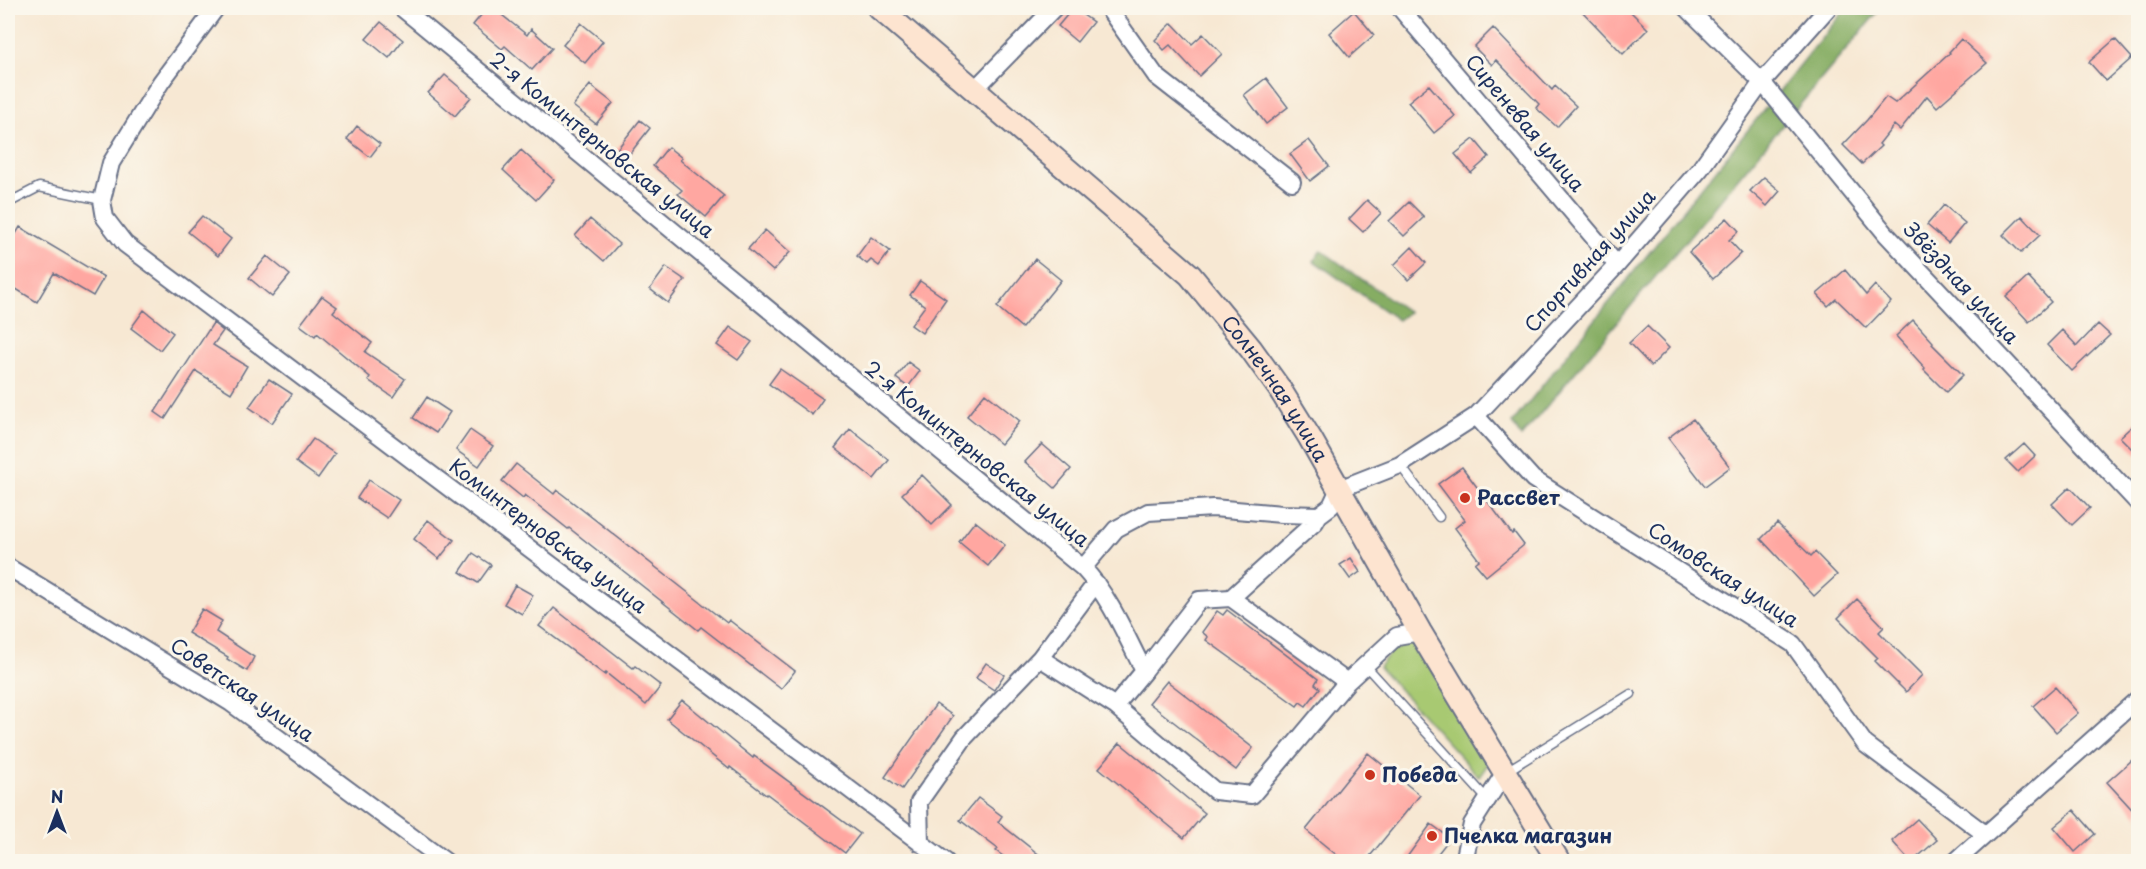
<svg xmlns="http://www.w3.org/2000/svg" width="2146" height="869" viewBox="0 0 2146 869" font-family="'Playpen Sans',sans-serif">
	<rect width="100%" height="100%" fill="#fbf7ec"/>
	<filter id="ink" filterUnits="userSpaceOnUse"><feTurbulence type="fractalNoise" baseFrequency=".0167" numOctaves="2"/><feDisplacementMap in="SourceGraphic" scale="12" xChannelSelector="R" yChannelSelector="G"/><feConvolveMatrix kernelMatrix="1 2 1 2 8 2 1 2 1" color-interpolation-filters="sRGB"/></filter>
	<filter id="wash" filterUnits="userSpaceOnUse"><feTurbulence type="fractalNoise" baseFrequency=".008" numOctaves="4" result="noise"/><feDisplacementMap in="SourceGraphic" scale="24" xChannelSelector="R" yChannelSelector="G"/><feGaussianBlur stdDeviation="1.35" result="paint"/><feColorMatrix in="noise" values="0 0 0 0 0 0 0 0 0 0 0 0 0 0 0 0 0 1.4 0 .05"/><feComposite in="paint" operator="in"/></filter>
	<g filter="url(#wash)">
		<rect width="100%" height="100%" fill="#f7e8d3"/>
		<path fill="#a8c972" stroke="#627c68" stroke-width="1.5" d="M1415,641L1488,764L1479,777L1379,667L1391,651Z"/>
		<path fill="#86ad64" stroke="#506e61" stroke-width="1.5" d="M1846,8H1881L1521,437L1512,423Z
			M1321,250L1408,312L1398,320L1314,261Z"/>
		<g id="blocks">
			<path fill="#ffa7a1" d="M487,8H493L527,35L531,29L552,48L532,70L505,46L502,49L473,25Z
				M1073,8L1093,22L1077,42L1058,26Z
				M1579,8H1627L1648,29L1623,54Z
				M1354,11L1374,35L1349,57L1329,33Z
				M381,22L403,40L389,58L366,39Z
				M581,23L603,41L585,63L563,45Z
				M1172,23L1192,44L1203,34L1222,54L1199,76L1170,45L1164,50L1155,40Z
				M1493,28L1552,90L1555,86L1576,106L1557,127L1536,108L1539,104L1496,60L1492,65L1474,47Z
				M1961,39L1987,63L1937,107L1927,96L1900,130L1894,125L1879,144L1881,146L1862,164L1843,145L1867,120L1886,97L1895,103L1950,53L1949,52Z
				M2115,39L2132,58L2106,81L2089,62Z
				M445,75L471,97L455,116L428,93Z
				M1266,78L1288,107L1266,124L1244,95Z
				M590,85L613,103L596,124L573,106Z
				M1429,85L1455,116L1434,133L1408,102Z
				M640,120L650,128L624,161L614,153Z
				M357,126L380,144L370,157L347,139Z
				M1474,139L1489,157L1471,173L1455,154Z
				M1309,140L1329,166L1310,181L1290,154Z
				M668,147L682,158L680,160L724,196L706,217L678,194L682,190L653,166Z
				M521,150L554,180L536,200L503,170Z
				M1764,177L1780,191L1767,206L1750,191Z
				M1367,200L1381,213L1363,232L1349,219Z
				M1409,202L1424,217L1404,236L1389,221Z
				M1944,205L1965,223L1948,243L1927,225Z
				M202,216L231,239L218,256L188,232Z
				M2022,216L2040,235L2021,253L2003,235Z
				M1727,218L1739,231L1729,240L1741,253L1713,279L1689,252Z
				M590,219L619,244L604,261L575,236Z
				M20,227L104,277L93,296L54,273L37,302L8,284V247Z
				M765,230L790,252L773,271L748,249Z
				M871,237L890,251L879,266L871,260L867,264L857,256Z
				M1412,247L1426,263L1408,280L1394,265Z
				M267,256L290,275L272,297L249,278Z
				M1035,259L1061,280L1022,328L997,307Z
				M666,267L685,280L668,303L650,289Z
				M1845,270L1866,295L1875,285L1891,302L1866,328L1836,299L1828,306L1817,294Z
				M2028,277L2051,302L2029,322L2006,297Z
				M920,281L946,299L922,333L911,325L925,306L910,295Z
				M322,296L337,307L333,312L372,343L365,352L405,379L393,397L368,380L370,377L317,333L315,336L300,325Z
				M144,310L173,333L160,350L131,328Z
				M1913,320L1933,342L1932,344L1963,375L1946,392L1924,370L1925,368L1896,336Z
				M213,323L223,331L213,345L247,366L231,393L196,371L165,419L155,412Z
				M2098,324L2110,335L2072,371L2047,345L2062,330L2077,346Z
				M1647,326L1669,348L1651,366L1629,343Z
				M730,327L752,342L738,360L717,345Z
				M908,362L920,371L908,387L896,378Z
				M780,369L823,399L812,415L769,384Z
				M269,379L292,394L272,423L249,407Z
				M985,393L1020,421L1001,444L967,416Z
				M427,397L450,412L436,433L413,418Z
				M1693,419L1730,467L1705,486L1668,438Z
				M2139,420V456L2120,437Z
				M850,429L889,460L874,479L835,448Z
				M470,430L493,446L479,466L456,450Z
				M313,439L335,454L318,478L296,462Z
				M1042,444L1071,469L1055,488L1025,462Z
				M2024,444L2035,456L2018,472L2006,460Z
				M516,464L554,494L557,490L727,623L729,620L795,671L781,689L701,627L698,630L569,528L568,529L525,495L523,498L502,481Z
				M1462,467L1512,534L1514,532L1524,545L1486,576L1475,563L1479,560L1455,528L1465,520L1438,484Z
				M922,475L952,505L932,525L902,494Z
				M369,480L399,500L387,518L357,498Z
				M2070,487L2090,508L2072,525L2052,504Z
				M428,520L454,540L439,559L414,539Z
				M975,521L1005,545L988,566L959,542Z
				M1777,523L1811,556L1815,552L1837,575L1814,596L1761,539Z
				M473,553L491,565L478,583L460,572Z
				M1351,558L1360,572L1350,579L1340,565Z
				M515,585L533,595L522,614L504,604Z
				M1857,599L1884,627L1879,632L1922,675L1906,692L1875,661L1878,658L1838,618Z
				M554,608L592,638L593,637L633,668L635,666L661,686L646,705L606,673L605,675L539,626Z
				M202,609L222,621L216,632L254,657L247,671L227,659L228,657L188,633Z
				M1227,610L1318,679L1315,684L1320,688L1306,706L1300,702L1297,706L1206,640L1208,637L1202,632L1217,611L1223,615Z
				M986,663L1004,675L994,690L976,678Z
				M1167,681L1253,748L1236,770L1149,703Z
				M2055,687L2078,713L2056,732L2033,706Z
				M682,700L753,758L754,756L860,834L845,853L767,794L766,795L730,767L729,769L667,719Z
				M936,704L953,716L902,789L885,777Z
				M1120,743L1205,813L1184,838L1099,768Z
				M1368,753L1420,795L1366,861H1344L1306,830Z
				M2139,754V817L2107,782Z
				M978,798L1002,816L998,822L1047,861H1010L996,851L998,849L960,820Z
				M2074,810L2095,834L2075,852L2054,827Z
				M1917,819L1937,840L1913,861H1910L1892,841Z
				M1431,824L1450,838L1432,861H1404Z"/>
		</g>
	</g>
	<g filter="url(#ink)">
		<use href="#blocks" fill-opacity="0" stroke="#687087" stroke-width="1.5"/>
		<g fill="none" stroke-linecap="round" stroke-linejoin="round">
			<defs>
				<path id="lane" d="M8,203L39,187L102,200
					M1400,465L1439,517
					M1365,665L1488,800
					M1505,772L1631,694"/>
				<path id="street" d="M216,8L161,82L111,163L102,200L105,218L125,244L946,862
					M402,8L1083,568C1110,597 1126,636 1144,671L1115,706L1215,791L1252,795L1347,682L1397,636L1420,632
					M1108,8L1156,76L1292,182
					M1400,8L1617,265
					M1687,8L1762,82L1886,234L2138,503
					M974,90L1054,8
					M1476,416L1533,479L1793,644L1865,744L1985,834
					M8,567L231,703L446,862
					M1083,568L1116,529L1148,512L1213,508L1282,514L1319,515L1331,506L1339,489L1400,465L1476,416L1617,265L1700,169L1762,82L1828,8
					M1231,598L1347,682
					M1040,658L1115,706
					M1144,671L1199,600L1231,598L1315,522L1319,515
					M920,843L919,802L964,738L1040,658L1096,583
					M1464,862L1472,824L1505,772
					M1955,862L2138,699"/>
				<g id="secondary">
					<path id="s1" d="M879,8L1190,275L1251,349L1279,388L1310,438L1420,632L1559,862"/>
				</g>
			</defs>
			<use href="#lane" stroke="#687087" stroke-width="11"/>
			<use href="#street" stroke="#687087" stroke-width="20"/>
			<use href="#secondary" stroke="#687087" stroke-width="26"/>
			<use href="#lane" stroke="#fff" stroke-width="8"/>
			<use href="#street" stroke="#fff" stroke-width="16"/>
			<use href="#secondary" stroke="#fde4d0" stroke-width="22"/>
		</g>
	</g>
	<g fill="#c8321e" stroke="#fbf7ec" stroke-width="2">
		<circle cx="1465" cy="498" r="6"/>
		<circle cx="1370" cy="775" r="6"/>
		<circle cx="1432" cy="836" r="6"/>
	</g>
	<g text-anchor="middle" stroke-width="6" stroke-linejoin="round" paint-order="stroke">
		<g font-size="20" fill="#1b2f5e" stroke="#fbf7ec">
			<text transform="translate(1525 123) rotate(50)" y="7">Сиреневая улица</text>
			<text transform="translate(602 145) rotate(39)" y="7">2-я Коминтерновская улица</text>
			<text transform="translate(1590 261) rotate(-48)" y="7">Спортивная улица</text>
			<text transform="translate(1961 283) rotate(47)" y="7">Звёздная улица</text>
			<text dy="7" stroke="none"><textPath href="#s1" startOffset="552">Солнечная улица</textPath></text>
			<text transform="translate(977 454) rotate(39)" y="7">2-я Коминтерновская улица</text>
			<text transform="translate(548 536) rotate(37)" y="7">Коминтерновская улица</text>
			<text transform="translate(1723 575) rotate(33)" y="7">Сомовская улица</text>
			<text transform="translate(242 690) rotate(34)" y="7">Советская улица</text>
		</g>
		<g font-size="20" font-weight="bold" fill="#1b2f5e" stroke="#fbf7ec" text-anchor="start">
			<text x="1477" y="505">Рассвет</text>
			<text x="1382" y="782">Победа</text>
			<text x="1444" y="843">Пчелка магазин</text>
		</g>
	</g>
	<rect width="2146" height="869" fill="none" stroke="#fbf7ec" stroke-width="30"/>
	<g transform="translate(57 812)" stroke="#fbf7ec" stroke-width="4.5" paint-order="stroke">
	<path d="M0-4.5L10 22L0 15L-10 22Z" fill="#1b2f5e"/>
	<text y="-9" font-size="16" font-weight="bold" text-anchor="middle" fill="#1b2f5e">N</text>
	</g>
</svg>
